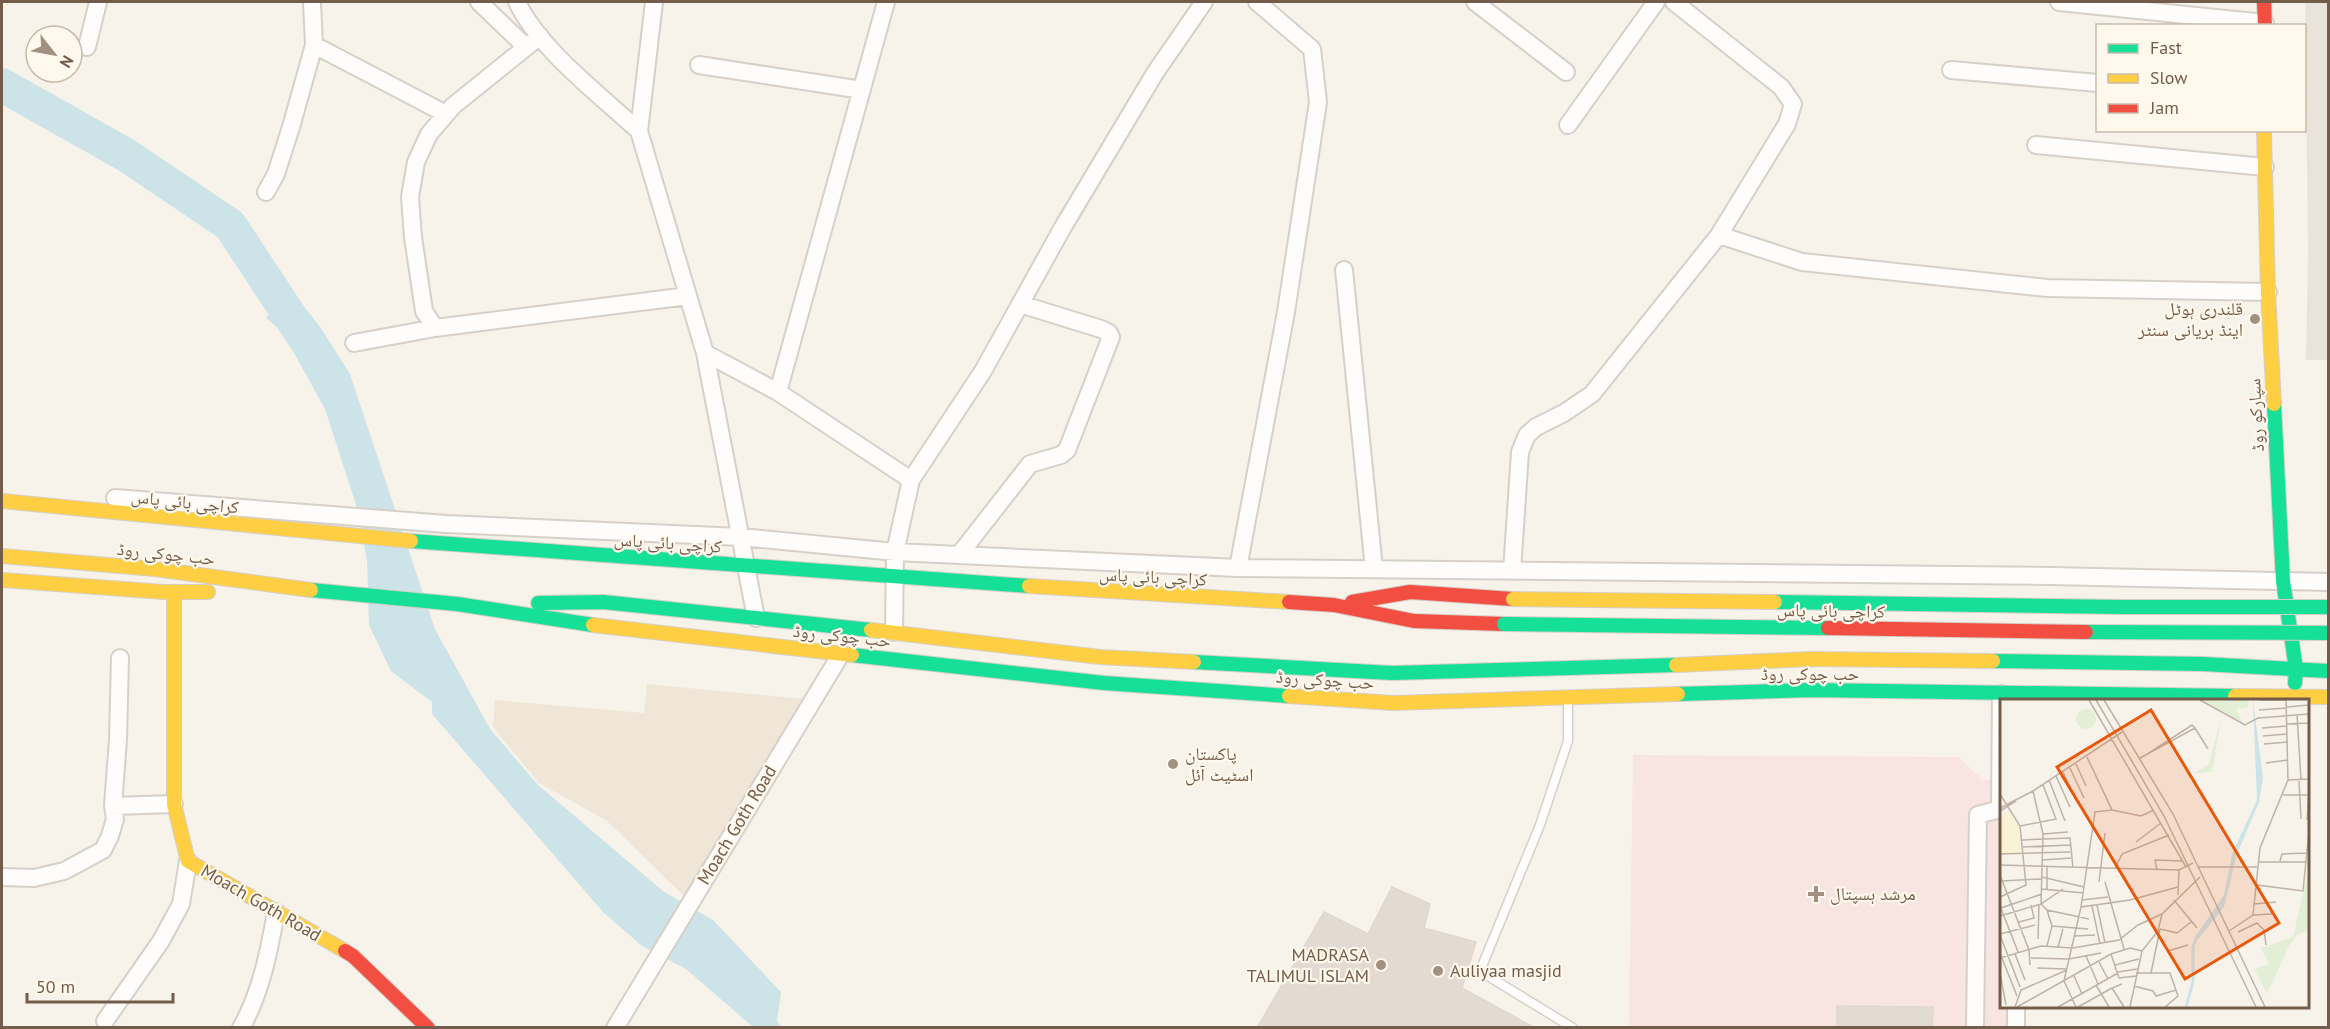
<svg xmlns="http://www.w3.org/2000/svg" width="2330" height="1029" viewBox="0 0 2330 1029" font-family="'PT Sans','Noto Naskh Arabic',sans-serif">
	<rect width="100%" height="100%" fill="#f7f3eb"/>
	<path fill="#f0e6d8" d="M647,684L803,699L684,896L607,821L539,783L493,727L495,700L644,713Z"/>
	<path fill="#eae3db" d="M2305,2H2328V360H2306L2308,252Z"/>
	<path fill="#f8e5e2" d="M1633,755L1959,757L1983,780L2001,781L2002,1006L2025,1007L2024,1027L1629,1028Z"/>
	<path fill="#cce3e7" d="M291,290L321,328L350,374L435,629L490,729L538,785L664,892L713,920L781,992L777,1021L782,1027H753L686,969L642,946L603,912L432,714V702L391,671L369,625L367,560L357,508L325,409L282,331L266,318Z"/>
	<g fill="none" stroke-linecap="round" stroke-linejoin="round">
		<path stroke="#cce3e7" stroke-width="34" d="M2,85L126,155L230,225L307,342"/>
	</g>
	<path fill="#e3dbd2" stroke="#e0d7cd" stroke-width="1.5" d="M1392,887L1430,904L1424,928L1476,942L1462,988L1535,1028H1257L1324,912L1368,934Z
		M1837,1006L1933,1007L1932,1028H1837Z"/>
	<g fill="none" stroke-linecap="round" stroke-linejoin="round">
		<defs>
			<path id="lane" d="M1568,701V741L1540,825L1480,971L1573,1028"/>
			<path id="street" d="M479,2L526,47
				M517,2C540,50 599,94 639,131
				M654,2L639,131L705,353L756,618
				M1475,2L1566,72
				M1674,2L1781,87L1793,104L1787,124L1719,235L1802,262L2047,288L2268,292
				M2059,2L2265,23
				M314,45L446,114
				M87,47L98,2
				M699,65L862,90
				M1951,70L2098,83
				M1568,125L1656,2
				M2036,145L2265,167
				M266,192L276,174L291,127L314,45L312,2
				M1344,270L1374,569
				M435,328L424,311L413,237L410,197L416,162L429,134L453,106L540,36
				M354,343L435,328L688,296
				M705,353L778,392L911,480
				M778,392L886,2
				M115,498L446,524L741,537L895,552L1238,568L2051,576L2328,582
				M959,555L1030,464L1061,455L1067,450L1111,337L1109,333L1101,329L1020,304
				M1238,568L1286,312L1318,102L1312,49L1257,2
				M1512,571L1520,452L1527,435L1536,427L1564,413L1592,394L1719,235
				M894,632L895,552L911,480L983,371L1063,227L1155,73L1204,2
				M113,806L174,804
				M2,877L34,878L64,871L103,850L110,836L115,819L113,806L118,739L120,658
				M105,1021L161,941L181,904L188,861
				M241,1028C261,993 269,951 276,912
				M615,1028L841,654
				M1975,1028L1978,815L2000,809L2001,694
				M2016,1028V1006"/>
			<path id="fast" d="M2274,404L2283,581L2296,669L2295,683
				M411,541L1029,586
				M311,590L457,604L593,625
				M538,603L603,602L871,630
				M852,655L1104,683L1289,696
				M1993,661L2203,664L2328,671
				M1194,662L1392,673L1676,665
				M1678,694L1813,690L2235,696"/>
			<path id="slow" d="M2264,130L2268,292L2274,404
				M2,501L411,541
				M2,556L155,569L311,590
				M2,580L164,592H208
				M1029,586L1289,602
				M174,592V804L188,861L345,951
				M593,625L852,655
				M871,630L1100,657L1194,662
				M1676,665L1811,659L1993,661
				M1289,696L1393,703L1678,694
				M2235,696L2328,697"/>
			<path id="jam" d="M2264,2L2265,26
				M1289,602L1334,605L1414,621L1504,624
				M1352,602L1410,592L1513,599
				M345,951L353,956L428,1028"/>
		</defs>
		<use href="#lane" stroke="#d6d0c9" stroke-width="11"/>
		<use href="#street" stroke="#d6d0c9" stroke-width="20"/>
		<use href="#fast" stroke="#d6cfc7" stroke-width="16"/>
		<use href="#slow" stroke="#d6cfc7" stroke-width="16"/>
		<use href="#jam" stroke="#d6cfc7" stroke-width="16"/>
		<use href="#lane" stroke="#fefdfc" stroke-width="8"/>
		<use href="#street" stroke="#fefdfc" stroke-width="16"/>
		<use href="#fast" stroke="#16e098" stroke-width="14"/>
		<use href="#slow" stroke="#ffcf43" stroke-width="14"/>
		<use href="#jam" stroke="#f24e42" stroke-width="14"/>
		<defs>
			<path id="fast-bridge" d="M1775,602L2122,607H2328
				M1504,624L1828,628
				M2086,632L2328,633"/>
			<path id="slow-bridge" d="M1513,599L1775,602"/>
			<path id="jam-bridge" d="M1828,628L2086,632"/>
		</defs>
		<use href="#fast-bridge" stroke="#d5cec6" stroke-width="16" stroke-linecap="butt"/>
		<use href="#slow-bridge" stroke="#d5cec6" stroke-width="16" stroke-linecap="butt"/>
		<use href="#jam-bridge" stroke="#d5cec6" stroke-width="16" stroke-linecap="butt"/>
		<use href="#fast-bridge" stroke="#16e098" stroke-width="14"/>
		<use href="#slow-bridge" stroke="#ffcf43" stroke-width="14"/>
		<use href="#jam-bridge" stroke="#f24e42" stroke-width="14"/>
	</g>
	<g fill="#a29183" stroke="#fff8ec" stroke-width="2">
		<circle cx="2255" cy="319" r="6"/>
		<circle cx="1173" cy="764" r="6"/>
		<path d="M1813 885h6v6h6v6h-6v6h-6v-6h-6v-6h6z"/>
		<circle cx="1381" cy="965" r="6"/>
		<circle cx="1438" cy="971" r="6"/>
	</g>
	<g text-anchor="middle" stroke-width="4.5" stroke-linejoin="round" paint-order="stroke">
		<g font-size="18" fill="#745c4b" stroke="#fff8ec" text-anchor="start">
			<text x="2243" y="315" text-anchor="end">قلندری ہوٹل<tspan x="2243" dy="21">اینڈ بریانی سنٹر</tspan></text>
			<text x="1185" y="760">پاکستان<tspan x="1185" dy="21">اسٹیٹ آئل</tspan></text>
			<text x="1830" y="900">مرشد ہسپتال</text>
			<text x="1369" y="961" text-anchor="end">MADRASA<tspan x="1369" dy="21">TALIMUL ISLAM</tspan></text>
			<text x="1450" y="977">Auliyaa masjid</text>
		</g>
		<g font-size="18" fill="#745c4b" stroke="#fff8ec">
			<text transform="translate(2256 415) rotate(-93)" y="6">سپارکو روڈ</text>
			<text transform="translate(185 502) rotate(6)" y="6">کراچی بائی پاس</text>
			<text transform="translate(668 543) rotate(4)" y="6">کراچی بائی پاس</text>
			<text transform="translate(166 554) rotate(6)" y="6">حب چوکی روڈ</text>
			<text transform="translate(1153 577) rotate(3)" y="6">کراچی بائی پاس</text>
			<text transform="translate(1831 611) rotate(1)" y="6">کراچی بائی پاس</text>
			<text transform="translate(842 636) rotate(6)" y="6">حب چوکی روڈ</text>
			<text x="1810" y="680">حب چوکی روڈ</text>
			<text transform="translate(1325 680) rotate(4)" y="6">حب چوکی روڈ</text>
			<text transform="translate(737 825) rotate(-59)" y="6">Moach Goth Road</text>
			<text transform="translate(261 903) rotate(30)" y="6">Moach Goth Road</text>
		</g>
	</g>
	<g transform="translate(2000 699)">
		<rect width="309" height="309" fill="#f7f3eb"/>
		<path d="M202,1H249L248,8L236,10L243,24ZM76 20a10 10 0 1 1 20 0a10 10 0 1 1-20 0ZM222,15L212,73L194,74L209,65ZM309,168V231L297,236L289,247L267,295L254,270L269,265L261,249L293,238Z" fill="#e2eed6"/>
		<path d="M9,111L19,129L21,155H0V121Z" fill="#f9f2d4"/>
		<path d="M253,1L263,79L259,103L237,155L224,208L199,239L195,238L224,196L232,155L257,101Z" fill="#cce3e7"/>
		<path fill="none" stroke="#cce3e7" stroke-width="3" d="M186,308L193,283V247L199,234"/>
		<path fill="none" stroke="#bfb2a6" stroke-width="1.5" d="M89,1L186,168M96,1L164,117L256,308M104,1L173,115L265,308M200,1L245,26L258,19L309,15M259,1H286L288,81M287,8L309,6M259,11L287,9M297,16L301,80M287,25L309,24M262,29L287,27M263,37L287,35M264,45L288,43M149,54L192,26L195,29M140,59L195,29L208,50M266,64L288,61M76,65L86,87M70,69L84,99M63,73L77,103M56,77L70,108M49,81L65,122M299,82L301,120M33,92L43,135L41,205L63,190M0,95L20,127L26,186L0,198M283,96H308M0,109L33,92L122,33M112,111L141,117L154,111M0,112L16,102M307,121L309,92M20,127L56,120L43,86M43,135L68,133M22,141L70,139L73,169M136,143L161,124M23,148L71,146M0,155L70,153M43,161L71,159M280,162L282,155L307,154M259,163H306M0,166L179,171L193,164M198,168H257M115,170L122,155L169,136M157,171L155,161L183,162M0,176L29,251L30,266M42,178L84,188M1,182L41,180M99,183L105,134M105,183L124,250M257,186L303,192L309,132M42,190L83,194M47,190V168M178,196L179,171M82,201L108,198M174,201L197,229M254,205L276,203M97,206L105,244M0,207L18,253M92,207L100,245M81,208L95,113L112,111L87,58M1,209L42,195M253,216L272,215M0,217L41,205L47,211L89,220M19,223L34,219L31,206M52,227L88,230M160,230L177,234L191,223M229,232L253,216L260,149L288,81L309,80M238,233L257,224L264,231L266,246M0,235L35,226M0,236L20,288M75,237L95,236M38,240L39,205M47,247L52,227L47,211M58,248L63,230M168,252L188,246M0,254L17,297M15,255L25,281M111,255L119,279L136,277M86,257L98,285M0,259L41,247L73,249L119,241L138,226L162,215L200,178M31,259L69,260L101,254M99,263L108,280M115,266L139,260M37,269L67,270M118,273L137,270M0,274L6,306M136,274H170L178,297L165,308M151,274L160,230M74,277L82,295M122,285L112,289L124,308M96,286L109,308M134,287L153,292L156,297L176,291M15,308L21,291L67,271M17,308L111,255L130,249L142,252M58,308L118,274M76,308L64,282L81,208L130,201L178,188M78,308L112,289M130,308L142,252L158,232L162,215"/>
		<path fill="#e8590c" fill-opacity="0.15" stroke="#e8590c" stroke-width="3" d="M151,11L279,224L185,280L57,68Z"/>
		<rect width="309" height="309" fill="none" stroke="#745c4b" stroke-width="3"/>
	</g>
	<rect width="2330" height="1029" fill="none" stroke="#745c4b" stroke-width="6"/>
	<rect x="2096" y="24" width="210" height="108" fill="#fff8ec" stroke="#c7baac" stroke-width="1.5"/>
	<rect x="2108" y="44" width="30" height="9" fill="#16e098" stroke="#c7baac" stroke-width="1.5"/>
	<text x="2150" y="54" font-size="18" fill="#745c4b">Fast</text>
	<rect x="2108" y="74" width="30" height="9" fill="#ffcf43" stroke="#c7baac" stroke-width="1.5"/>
	<text x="2150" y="84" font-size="18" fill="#745c4b">Slow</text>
	<rect x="2108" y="104" width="30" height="9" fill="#f24e42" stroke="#c7baac" stroke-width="1.5"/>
	<text x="2150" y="114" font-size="18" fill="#745c4b">Jam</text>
	<g transform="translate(54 54) rotate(121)"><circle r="28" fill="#fff8ec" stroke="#c7baac" stroke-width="1.5"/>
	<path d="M0-4.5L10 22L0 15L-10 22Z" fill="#a29183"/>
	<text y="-9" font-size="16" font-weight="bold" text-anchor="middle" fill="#745c4b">N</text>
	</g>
	<path d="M27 993v9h146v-9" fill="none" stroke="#745c4b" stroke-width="3"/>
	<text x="36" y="993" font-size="18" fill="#745c4b" stroke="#fff8ec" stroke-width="4.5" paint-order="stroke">50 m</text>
</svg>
